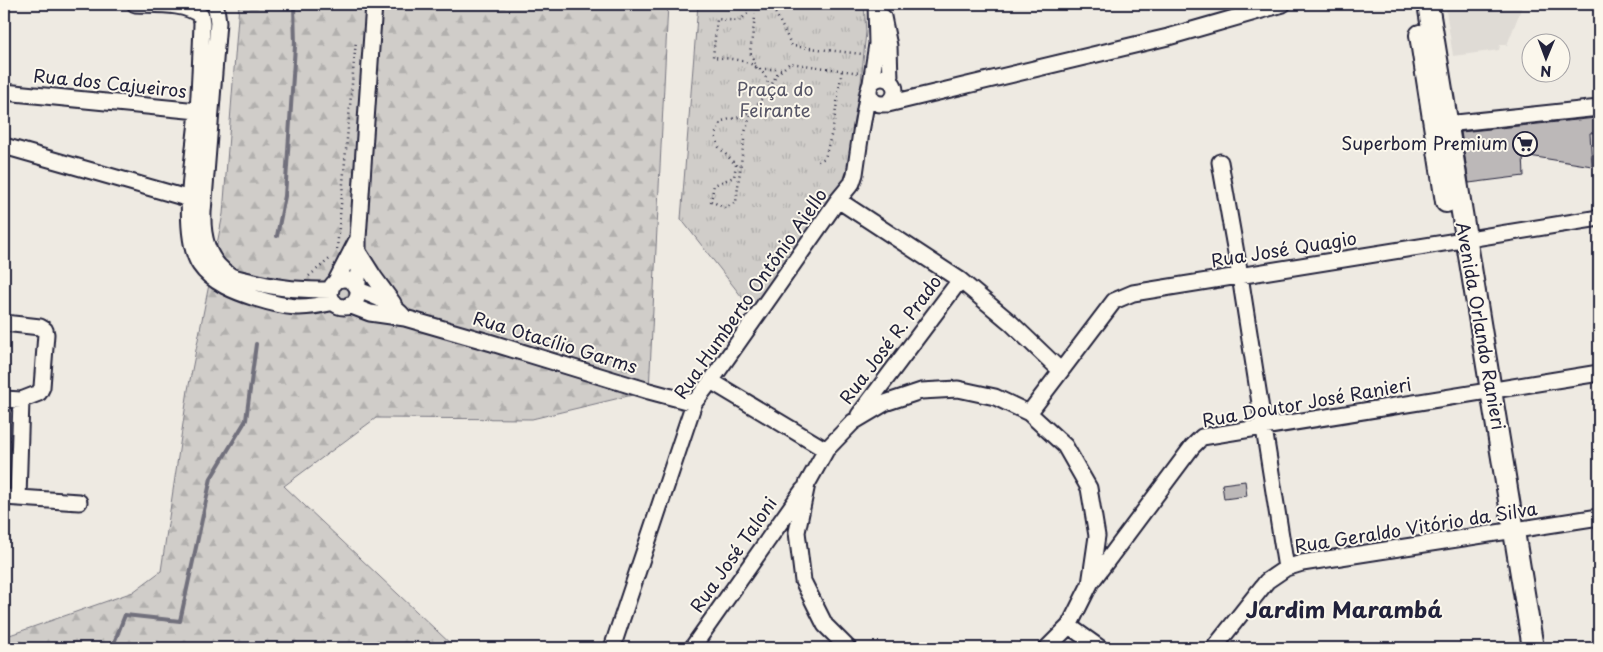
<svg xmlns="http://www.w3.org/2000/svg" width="1603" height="652" viewBox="0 0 1603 652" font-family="'Playpen Sans',sans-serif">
	<defs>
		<pattern id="forest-firs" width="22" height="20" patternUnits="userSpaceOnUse" patternTransform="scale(1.25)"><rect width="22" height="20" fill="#d0cdc9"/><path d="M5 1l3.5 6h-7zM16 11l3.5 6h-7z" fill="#b2b0ae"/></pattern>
		<pattern id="park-tufts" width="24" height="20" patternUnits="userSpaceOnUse" patternTransform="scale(1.25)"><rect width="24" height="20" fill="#d0cdc9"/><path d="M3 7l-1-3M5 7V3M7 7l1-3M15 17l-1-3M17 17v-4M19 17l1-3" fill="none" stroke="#b2b0ae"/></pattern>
	</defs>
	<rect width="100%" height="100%" fill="#eeeae2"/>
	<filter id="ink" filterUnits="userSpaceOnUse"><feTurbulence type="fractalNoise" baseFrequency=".02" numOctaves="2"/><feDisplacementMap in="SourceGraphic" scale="10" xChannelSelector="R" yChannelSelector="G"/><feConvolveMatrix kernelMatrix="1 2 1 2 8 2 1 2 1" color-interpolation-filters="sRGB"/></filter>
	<g filter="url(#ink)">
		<path fill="#dfdbd5" d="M1445,4H1523L1507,45H1500L1499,50L1453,56Z"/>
		<path fill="url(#forest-firs)" stroke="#797882" d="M239,4H668L649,391L532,419L376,418L284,486L455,648H4V637L133,592L161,571L188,390L223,214Z"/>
		<path fill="url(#park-tufts)" stroke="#797882" d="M698,4H864L866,32L857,122L845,180L756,315L681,219Z"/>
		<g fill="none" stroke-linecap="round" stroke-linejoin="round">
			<path stroke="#716f7c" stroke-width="4" d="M277,236L285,196L295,46L294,4
				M112,648L125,615L180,621L211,478L246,420L256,344"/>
		</g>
		<path fill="#bcb8b8" stroke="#22223b" d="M1596,118L1598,132L1590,133L1592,166L1523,155L1524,176L1469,183L1461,132Z
			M1245,481L1247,496L1224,499L1222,484Z"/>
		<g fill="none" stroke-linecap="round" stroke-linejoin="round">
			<defs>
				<path id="minor" d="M135,4C155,5 185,2 201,16L202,23C201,52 200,81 198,111C195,149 179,233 200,265C212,283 236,292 255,298C287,308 301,310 334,302
					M214,4L216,7L218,22L203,212C202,237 207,262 231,276C237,279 247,280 254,282C280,289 303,290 331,290
					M374,4L358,238V290C375,296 393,303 405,318
					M883,17L889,46L890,80
					M869 91a13 13 0 1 1 26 0a13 13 0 1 1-26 0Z
					M871,83L877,44L876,4
					M4,92L208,112
					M888,104L1168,37L1283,4
					M1437,125L1599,108
					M4,146L190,199
					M1220,162L1240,276L1286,568
					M838,200L960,280L1011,323L1061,371
					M357,250L374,277L393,303
					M330 293a14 14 0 1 1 28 0a14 14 0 1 1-28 0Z
					M335,283L356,242
					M349,305L370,313L405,318L492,343L649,391L694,403
					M4,323L40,327L45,330L46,334L42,387L39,393L21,400L4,399
					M711,381L826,450
					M1029,413L1114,301L1133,293L1599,218
					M859,415L960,280
					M4,497L79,502
					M18,498L21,400
					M1092,581L1192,447L1202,437L1599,373
					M1069,626L1100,648
					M612,648L694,403L711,381L838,200L852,183L855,174L861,132L868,92
					M692,648L803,490
					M848,648L825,625L803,581L797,532L807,484L826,450L853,422L885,403L921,391L958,389L995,397L1029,413L1065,446L1089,488L1097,536L1090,584L1069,626L1047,648
					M1214,648L1267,581L1286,568L1302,563L1599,517"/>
				<path id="major" d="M1428,4L1533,648
					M1420,35L1446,202"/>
			</defs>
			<use href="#minor" stroke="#22223b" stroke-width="19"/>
			<use href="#major" stroke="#22223b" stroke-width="24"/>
			<path stroke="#22223b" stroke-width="2.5" stroke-dasharray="1 4" stroke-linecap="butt" d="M746,4L748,13L739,21L717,19L713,57C730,59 755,59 765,76C767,79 768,84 770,88
				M757,4L750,52L757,69H781
				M771,4L792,46L862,54
				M752,111L745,132L736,202L725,208L711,201L714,185L734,177L736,165L719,147L715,135L722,121L739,117L752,111L770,88L777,74L790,63L860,73
				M818,161L825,158L833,128L842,70
				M337,249L356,40
				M309,276L332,257"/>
			<use href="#minor" stroke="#fbf7ec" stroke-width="15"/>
			<use href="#major" stroke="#fbf7ec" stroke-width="20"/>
		</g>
	</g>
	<defs>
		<symbol id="supermarket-ring" viewBox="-11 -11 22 22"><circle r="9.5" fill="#fbf7ec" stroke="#22223b" stroke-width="1.5"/><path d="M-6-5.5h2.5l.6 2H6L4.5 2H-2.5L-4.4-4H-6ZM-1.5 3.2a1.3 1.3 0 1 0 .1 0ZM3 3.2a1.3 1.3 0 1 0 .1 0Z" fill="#22223b"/></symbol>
	</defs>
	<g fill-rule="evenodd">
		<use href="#supermarket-ring" x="1511" y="130" width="28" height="28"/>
	</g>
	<g text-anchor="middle" stroke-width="4" stroke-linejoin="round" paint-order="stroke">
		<g font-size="18" fill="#22223b" stroke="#fbf7ec">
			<text transform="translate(110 84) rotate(6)" y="6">Rua dos Cajueiros</text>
			<text transform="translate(1284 250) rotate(-9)" y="6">Rua José Quagio</text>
			<text transform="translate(751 294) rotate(-55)" y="6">Rua Humberto Ontõnio Aiello</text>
			<text transform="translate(1480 326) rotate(80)" y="6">Avenida Orlando Ranieri</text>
			<text transform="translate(891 340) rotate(-53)" y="6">Rua José R. Prado</text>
			<text transform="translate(555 343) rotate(17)" y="6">Rua Otacílio Garms</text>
			<text transform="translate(1307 403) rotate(-10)" y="6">Rua Doutor José Ranieri</text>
			<text transform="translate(1416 528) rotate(-9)" y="6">Rua Geraldo Vitório da Silva</text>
			<text transform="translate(734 555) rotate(-55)" y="6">Rua José Taloni</text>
		</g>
		<g font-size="18" fill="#565566" stroke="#fbf7ec">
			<text x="775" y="96">Praça do<tspan x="775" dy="21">Feirante</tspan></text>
		</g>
		<g font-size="18" fill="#22223b" stroke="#fbf7ec" text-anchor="end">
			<text x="1508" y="150">Superbom Premium</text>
		</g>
		<g font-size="22" font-weight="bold" fill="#22223b" stroke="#fbf7ec">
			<text x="1344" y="618">Jardim Marambá</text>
		</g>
	</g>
	<rect width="1603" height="652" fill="none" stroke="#fbf7ec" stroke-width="20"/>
	<rect x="10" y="10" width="1583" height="632" fill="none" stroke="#22223b" stroke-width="2" filter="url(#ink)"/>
	<g transform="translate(1546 58) rotate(181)"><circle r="24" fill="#fbf7ec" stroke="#a4a2a5"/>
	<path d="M0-4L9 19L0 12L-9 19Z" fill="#22223b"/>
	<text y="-8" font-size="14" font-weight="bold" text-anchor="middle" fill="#22223b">N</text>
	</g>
</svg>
